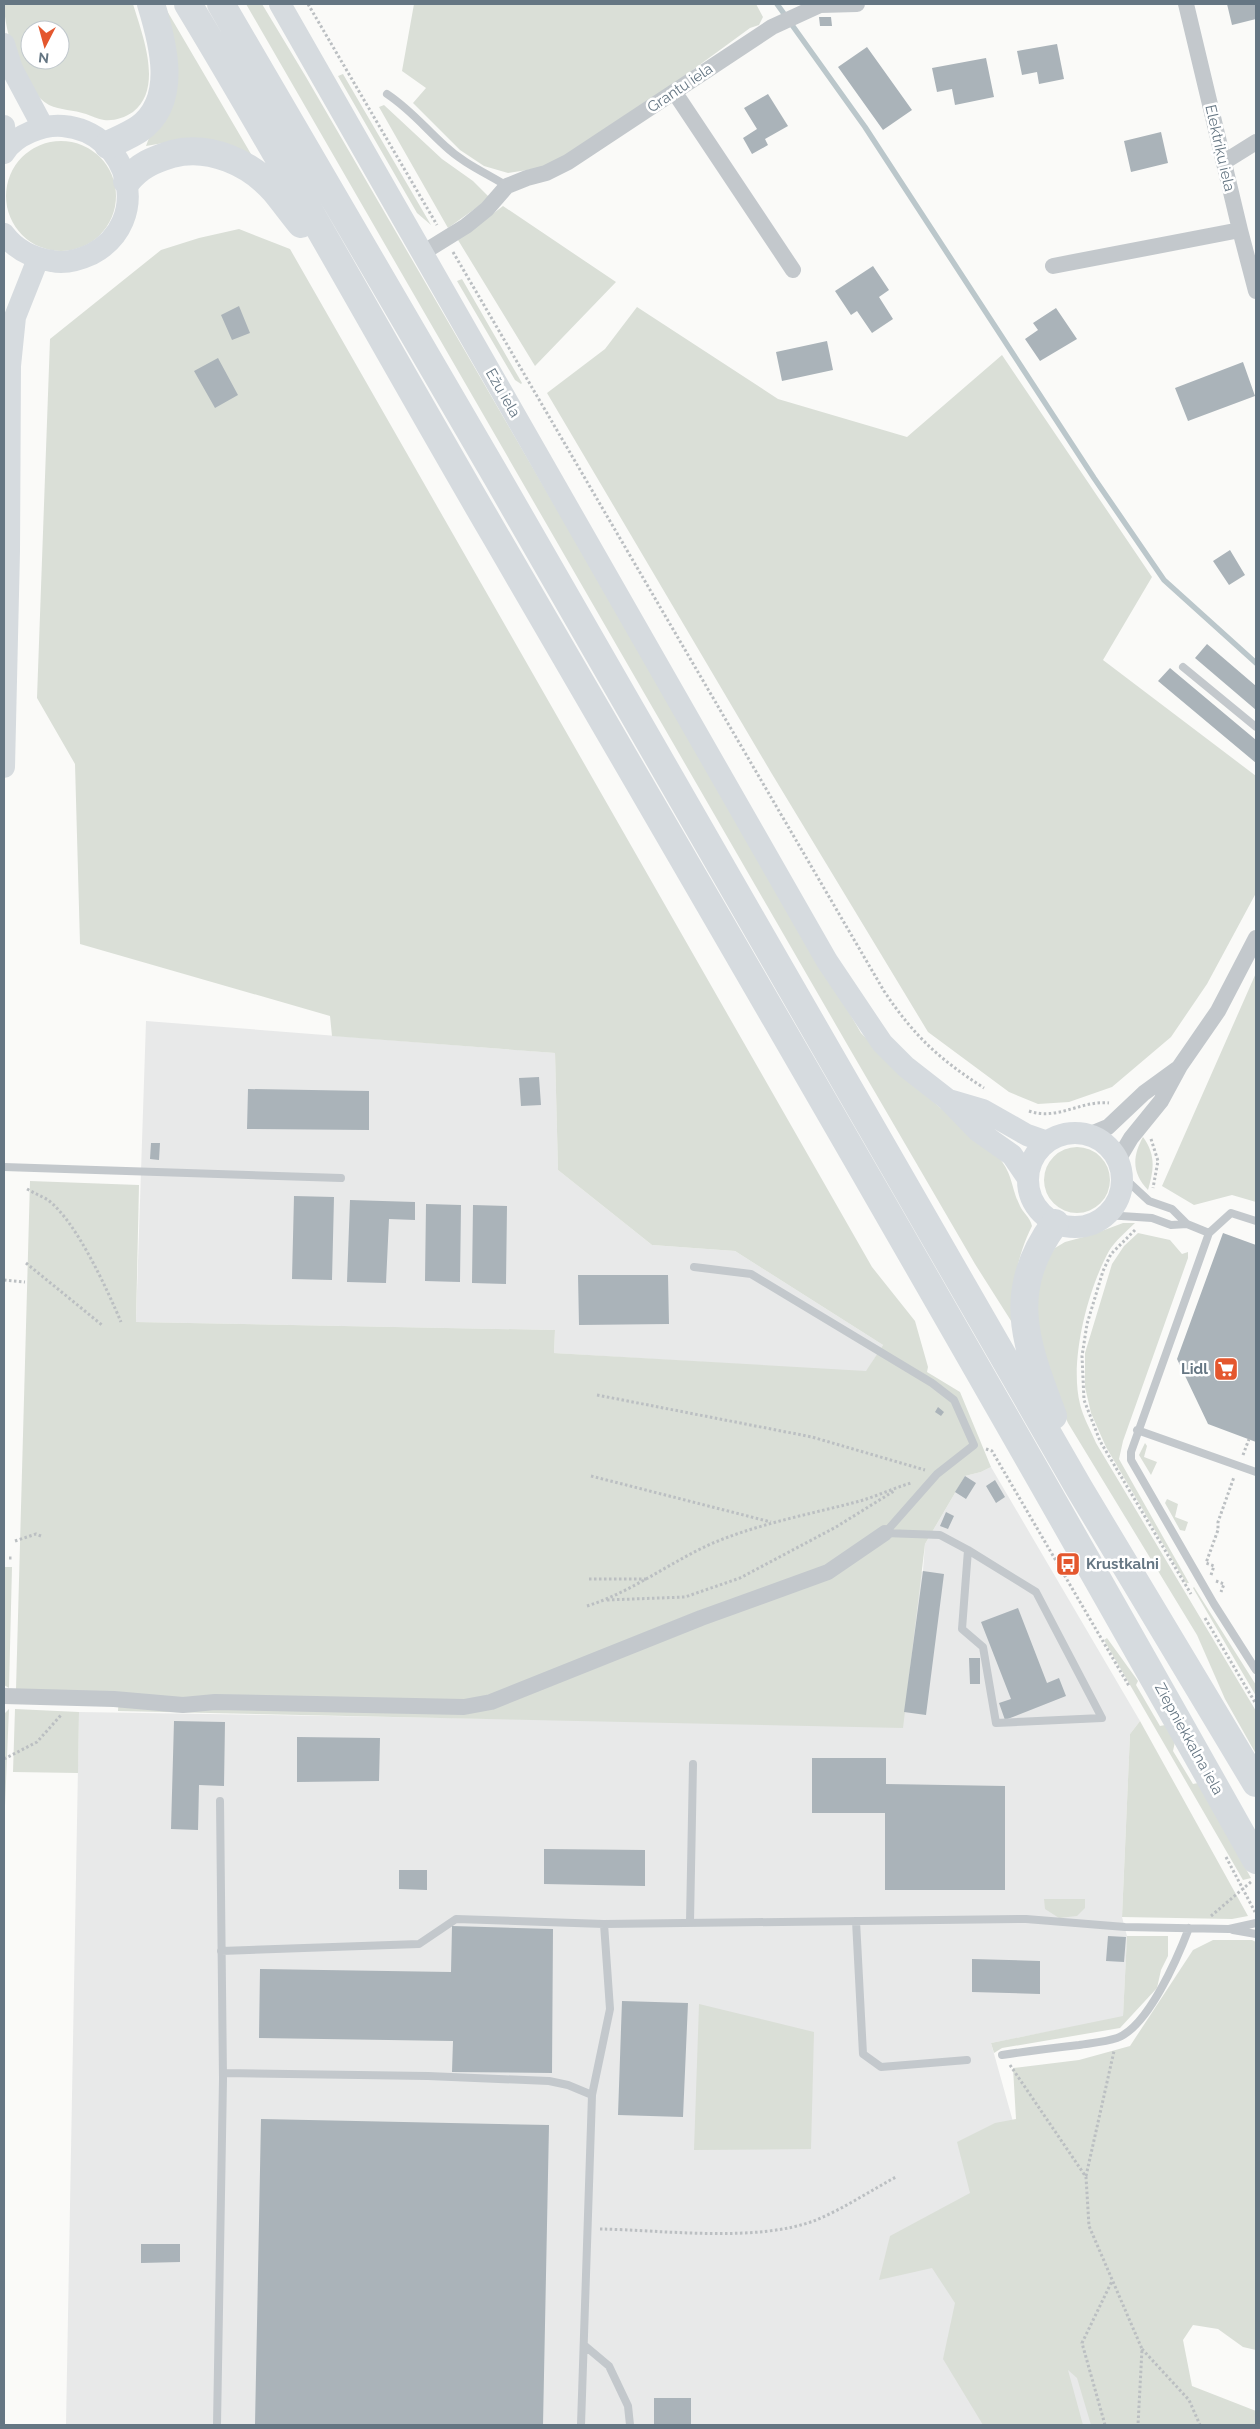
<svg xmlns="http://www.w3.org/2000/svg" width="1260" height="2429" viewBox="0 0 1260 2429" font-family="Raleway,sans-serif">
	<rect width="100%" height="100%" fill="#fafaf8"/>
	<path fill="#e8e9e9" d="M146,1021L555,1053L558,1170L652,1245L735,1251L883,1345L866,1372L554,1353L555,1330L136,1322Z
		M991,1467L1140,1721L1130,1734L1122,1917L1127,1936L1123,2017L991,2043L1098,2425H66L79,1712L699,1722L923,1571L925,1544L965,1476L981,1472Z"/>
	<path fill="#dadfd7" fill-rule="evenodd" d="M4,4H133C142,34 164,88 133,112C124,118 114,121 104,120C98,119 92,116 86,114C74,110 60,110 49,105C23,91 4,32 4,4ZM30,30H60V60H30Z
		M163,4L251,154V157L175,141L146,146L149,138Z
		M246,4H262L306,77L861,1033L901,1074L1000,1159C1013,1175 1011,1188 1020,1206C1023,1213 1030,1217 1032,1226C1016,1258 1012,1289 1013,1324L975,1264L851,1051Z
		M414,4H756L763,17L759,25L750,28L657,96L566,156L540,168L508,173L484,166L460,150L413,103L426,88L402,71Z
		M343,74L431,225L417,213L338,76Z
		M384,105L442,159L473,181L490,198L448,228L379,107Z
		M6 196a55 55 0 1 1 110 0a55 55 0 1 1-110 0Z
		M503,206L616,282L535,366L458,240Z
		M239,229L290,249L872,1267L915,1321L928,1367L927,1372L960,1392L991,1467L981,1472L965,1476L925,1544L903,1728L118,1711L119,1692L16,1689L30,1181L139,1185L136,1322L555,1330L554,1353L866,1371L883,1345L735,1251L652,1245L558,1170L555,1053L332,1036L330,1016L80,944L75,764L37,698L50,339L161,250L199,238Z
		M462,279L522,383L521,384L515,380L457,281Z
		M637,307L778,399L907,437L1002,355L1152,577L1103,660L1256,776V893L1207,984L1171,1037L1112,1087L1069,1102L1038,1104L1009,1092L928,1032L772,774L547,393L605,349Z
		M1256,973V1202L1232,1195L1194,1205L1162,1186Z
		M1143,1137C1156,1155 1154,1169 1148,1190C1132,1173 1132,1157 1143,1137Z
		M1044 1180a33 33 0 1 1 66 0a33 33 0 1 1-66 0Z
		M1123,1223H1135C1127,1231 1115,1241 1109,1251C1088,1289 1069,1361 1080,1404C1083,1417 1091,1431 1096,1443L1256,1711V1754L1225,1699L1197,1635L1068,1423L1052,1388L1038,1333L1036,1276L1055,1248L1065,1242L1091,1235Z
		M1138,1233L1170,1240L1182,1254L1188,1252V1258L1123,1441L1119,1459L1189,1583H1186L1106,1447L1091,1413L1085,1387V1353L1112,1264L1124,1246Z
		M1145,1443L1147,1446L1144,1457L1157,1462L1151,1475L1139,1455Z
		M1167,1499L1178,1504L1175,1517L1188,1522L1185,1531L1180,1530L1165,1503Z
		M5,1567H12L9,1688L4,1685Z
		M1194,1587L1256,1685V1696L1193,1588Z
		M1107,1638L1138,1681L1136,1685L1160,1726L1165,1725L1175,1742L1173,1751L1193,1784L1198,1783L1251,1878L1243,1880L1104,1640Z
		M9,1709L5,1806H4V1714Z
		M15,1709L79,1712L78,1773L13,1772Z
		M1140,1721L1248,1916L1232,1919L1122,1917L1130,1734Z
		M1044,1899H1085V1908L1077,1916L1059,1918L1045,1909Z
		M1127,1936H1168V1956L1161,1970L1157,1988L1120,2028L1002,2048L994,2053L991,2043L1123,2016Z
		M1213,1940H1252L1256,1942V2350L1243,2347L1218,2329L1193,2325L1183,2340L1192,2386L1256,2411V2425H1091L1077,2378L1068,2370L1083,2425H983L943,2359L955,2303L932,2268L879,2280L890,2236L970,2193L957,2142L995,2123L1016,2119L1013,2068L1079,2060L1130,2046L1193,1950Z
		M699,2004L814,2032L811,2149L694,2150Z"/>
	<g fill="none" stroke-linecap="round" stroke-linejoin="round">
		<path stroke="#bbc7cb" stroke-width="5.5" d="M777,4L865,127L1094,478L1164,580L1256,663"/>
	</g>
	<path fill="#aab3b9" d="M1227,4H1256V19L1232,25Z
		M819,17H831L832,26H820Z
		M1057,44L1064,79L1039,84L1037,72L1022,75L1017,51Z
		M867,47L912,110L883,130L838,67Z
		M986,58L994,97L955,105L952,89L937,92L932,68Z
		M768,94L788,126L765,139L768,145L752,154L743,138L757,129L744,108Z
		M1161,132L1168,163L1131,172L1124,141Z
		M873,266L889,290L879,297L893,319L872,333L857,311L851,315L835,291Z
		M239,306L250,333L232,340L221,315Z
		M1056,308L1077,339L1040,361L1025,339L1038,330L1033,323Z
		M827,341L833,370L782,381L776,352Z
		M218,358L238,395L215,408L194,371Z
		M1243,362L1255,396L1188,421L1175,388Z
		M1230,550L1245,575L1229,585L1213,561Z
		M1207,644L1256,686V710L1195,658Z
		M1170,668L1256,740V763L1158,681Z
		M539,1077L541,1105L521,1106L519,1078Z
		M248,1089L369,1091V1130L247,1129Z
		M151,1143H160L159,1160L150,1159Z
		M294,1196L334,1197L332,1280L292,1279Z
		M350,1200L415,1202V1220L389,1219L386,1283L347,1282Z
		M426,1204L461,1205L460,1282L425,1281Z
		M473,1205L507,1206L506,1284L472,1283Z
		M1223,1233L1256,1245V1442L1208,1424L1177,1359Z
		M578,1275H668L669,1324L579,1325Z
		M938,1407L944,1412L941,1416L935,1412Z
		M965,1476L976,1483L966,1499L955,1492Z
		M995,1480L1005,1497L996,1503L986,1486Z
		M946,1512L954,1516L948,1529L940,1526Z
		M923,1571L944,1574L926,1715L904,1712Z
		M1018,1608L1047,1683L1059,1678L1066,1696L1005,1720L999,1703L1011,1699L981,1622Z
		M969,1658H980V1684H970Z
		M174,1721L225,1722L224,1786L199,1785L198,1830L171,1829Z
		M297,1737L380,1738L379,1781L297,1782Z
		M812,1758H886V1784L1005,1786V1890H885V1813H812Z
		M544,1849L645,1850V1886L544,1884Z
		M399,1870H427V1890L399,1889Z
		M452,1926L553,1929L552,2073L452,2072L453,2041L259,2038L260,1969L451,1972Z
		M1108,1936L1126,1937L1124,1962L1106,1961Z
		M972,1959L1040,1961V1994L972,1992Z
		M622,2001L688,2003L683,2117L618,2115Z
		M261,2119L549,2125L543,2425H255Z
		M141,2244H180V2262L141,2263Z
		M654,2398H691V2425H654Z"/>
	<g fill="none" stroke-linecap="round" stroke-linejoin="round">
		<path stroke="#bbbfc2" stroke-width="3" stroke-dasharray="2.5 2.5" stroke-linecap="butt" d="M308,4L437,225
			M453,252L884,991C914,1036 939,1059 984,1088
			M1029,1111C1057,1121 1081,1100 1109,1103
			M1151,1139L1158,1161L1153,1188
			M27,1189C34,1193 41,1196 48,1200C76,1221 107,1289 121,1322
			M1135,1230L1111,1254L1103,1271L1087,1324L1082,1356L1084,1400L1100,1441L1191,1594
			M26,1263L102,1325
			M4,1280L25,1282
			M597,1395L812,1437L925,1470
			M986,1449L992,1451L1129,1686
			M1243,1455L1249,1439
			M591,1476L771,1522
			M15,1541L36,1534L41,1536
			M9,1558H14
			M1211,1575L1214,1566L1206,1563L1218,1530V1522L1234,1477
			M589,1579H647
			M1216,1581L1224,1584L1221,1592
			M607,1600L685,1597L740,1578L836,1527L894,1491
			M587,1606C632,1592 670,1562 713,1543C761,1523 811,1514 860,1501C877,1496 894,1488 911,1483
			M1205,1618L1256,1704
			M4,1759L37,1742L62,1714
			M1226,1857L1255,1912
			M1211,1916L1252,1881
			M1010,2065L1086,2177L1089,2226L1142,2349L1138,2425
			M1086,2176L1114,2051
			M600,2229C664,2230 758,2243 816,2220C843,2209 870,2191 896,2177
			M1142,2349L1189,2400L1200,2425
			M1105,2425L1082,2343L1112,2281"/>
		<path stroke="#c3c8cc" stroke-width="8" d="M387,94C411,110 424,127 445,146C463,163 486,173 507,186
			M1183,667L1256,727
			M4,1167L341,1178
			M1122,1176L1149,1201L1172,1209L1187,1224L1209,1233
			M1106,1215L1152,1218L1171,1225L1187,1224
			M1256,1221L1231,1213L1209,1233L1131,1452V1460L1214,1604L1256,1670
			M694,1267L751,1274L932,1383L954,1400L974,1445L937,1474L885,1533
			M1137,1430L1256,1472
			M885,1533L940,1535L968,1550L962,1629L983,1647L996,1723L1102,1718L1036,1592L968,1550
			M856,1921L863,2054L881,2067L967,2060
			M690,1922L693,1764
			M1233,1930L1256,1934
			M221,1951L419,1944L456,1919L604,1924
			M1002,2055C1028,2051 1053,2048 1079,2045C1091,2043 1105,2042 1117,2038C1148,2027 1178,1957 1189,1928
			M223,2073L428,2076L549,2081L568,2085L592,2095
			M584,2345L609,2366L628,2406L630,2425
			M217,2425L223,2079L220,1801
			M581,2425L592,2095L610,2009L604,1924L1026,1919L1125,1927L1229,1929L1256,1923"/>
		<path stroke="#c3c8cc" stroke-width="16" d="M1186,4L1240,230L1256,291
			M675,93L793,270
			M1224,162L1256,142
			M424,252L466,226L487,209L507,186L527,178L546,173L568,162L772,27L820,5L857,4
			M1053,266L1240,230
			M1091,1134L1108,1127L1144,1093L1177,1069
			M1118,1160L1131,1138L1161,1101L1180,1066L1218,1011L1256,938
			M4,1696L114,1699L183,1705L215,1702L464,1707L491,1702L701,1618L828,1572L885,1533"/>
		<path stroke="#d6dbdf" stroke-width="22" d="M280,4L827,961L882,1043L906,1067L947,1099L978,1131L1012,1155L1027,1177
			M4,44L12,69L43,127
			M4,126L7,148
			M4,153C15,135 44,124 63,126C131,132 153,222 92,254C79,260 66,264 52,261C32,258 16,250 4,234
			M4,767L9,551L10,366L15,317L38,259
			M949,1100L983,1110L1027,1135L1047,1142
			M1028 1180a47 47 0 1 1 94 0a47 47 0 1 1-94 0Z"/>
		<path stroke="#d6dbdf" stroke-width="28" d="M188,4C294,179 392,359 495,535C751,975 1007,1416 1256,1860
			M221,4L498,479L1079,1488L1256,1783
			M108,145C118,140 130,135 139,129C179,101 163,43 151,4
			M127,181C140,165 153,160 172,154C209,144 251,163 275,191C284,202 292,213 301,224
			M1053,1416C1026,1344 1004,1292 1055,1223"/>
	</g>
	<defs>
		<symbol id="supermarket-square" viewBox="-11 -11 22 22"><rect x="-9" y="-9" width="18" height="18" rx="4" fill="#e4572e" stroke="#fff"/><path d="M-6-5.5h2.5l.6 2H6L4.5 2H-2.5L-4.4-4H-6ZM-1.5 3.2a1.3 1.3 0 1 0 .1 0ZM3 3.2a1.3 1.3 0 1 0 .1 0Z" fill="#fff"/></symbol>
		<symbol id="bus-square" viewBox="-11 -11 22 22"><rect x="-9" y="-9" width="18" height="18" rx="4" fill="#e4572e" stroke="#fff"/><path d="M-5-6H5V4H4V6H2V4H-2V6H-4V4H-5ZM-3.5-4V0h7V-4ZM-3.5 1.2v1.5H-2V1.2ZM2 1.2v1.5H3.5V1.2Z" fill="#fff"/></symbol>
	</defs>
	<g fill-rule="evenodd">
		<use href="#supermarket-square" x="1212" y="1355" width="28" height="28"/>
		<use href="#bus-square" x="1054" y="1550" width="28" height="28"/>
	</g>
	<g text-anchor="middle" stroke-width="5" stroke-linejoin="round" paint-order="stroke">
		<g font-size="15" fill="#657683" stroke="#fff">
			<text transform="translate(680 88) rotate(-34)" y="5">Grantu iela</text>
			<text transform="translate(1220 148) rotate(77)" y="5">Elektriķu iela</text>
			<text transform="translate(503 393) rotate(60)" y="5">Ežu iela</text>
			<text transform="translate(1189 1739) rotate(61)" y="5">Ziepniekkalna iela</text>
		</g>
		<g font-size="15" font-weight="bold" fill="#657683" stroke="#fff" text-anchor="end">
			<text x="1208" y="1374">Lidl</text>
			<text x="1086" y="1569" text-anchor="start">Krustkalni</text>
		</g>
	</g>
	<rect width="1260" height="2429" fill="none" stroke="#657683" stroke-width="10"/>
	<g transform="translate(45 45) rotate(186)"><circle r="24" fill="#ffffff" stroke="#c1c8cd"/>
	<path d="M0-4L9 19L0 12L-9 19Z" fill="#e4572e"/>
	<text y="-8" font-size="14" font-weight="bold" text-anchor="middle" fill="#657683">N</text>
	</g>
</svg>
